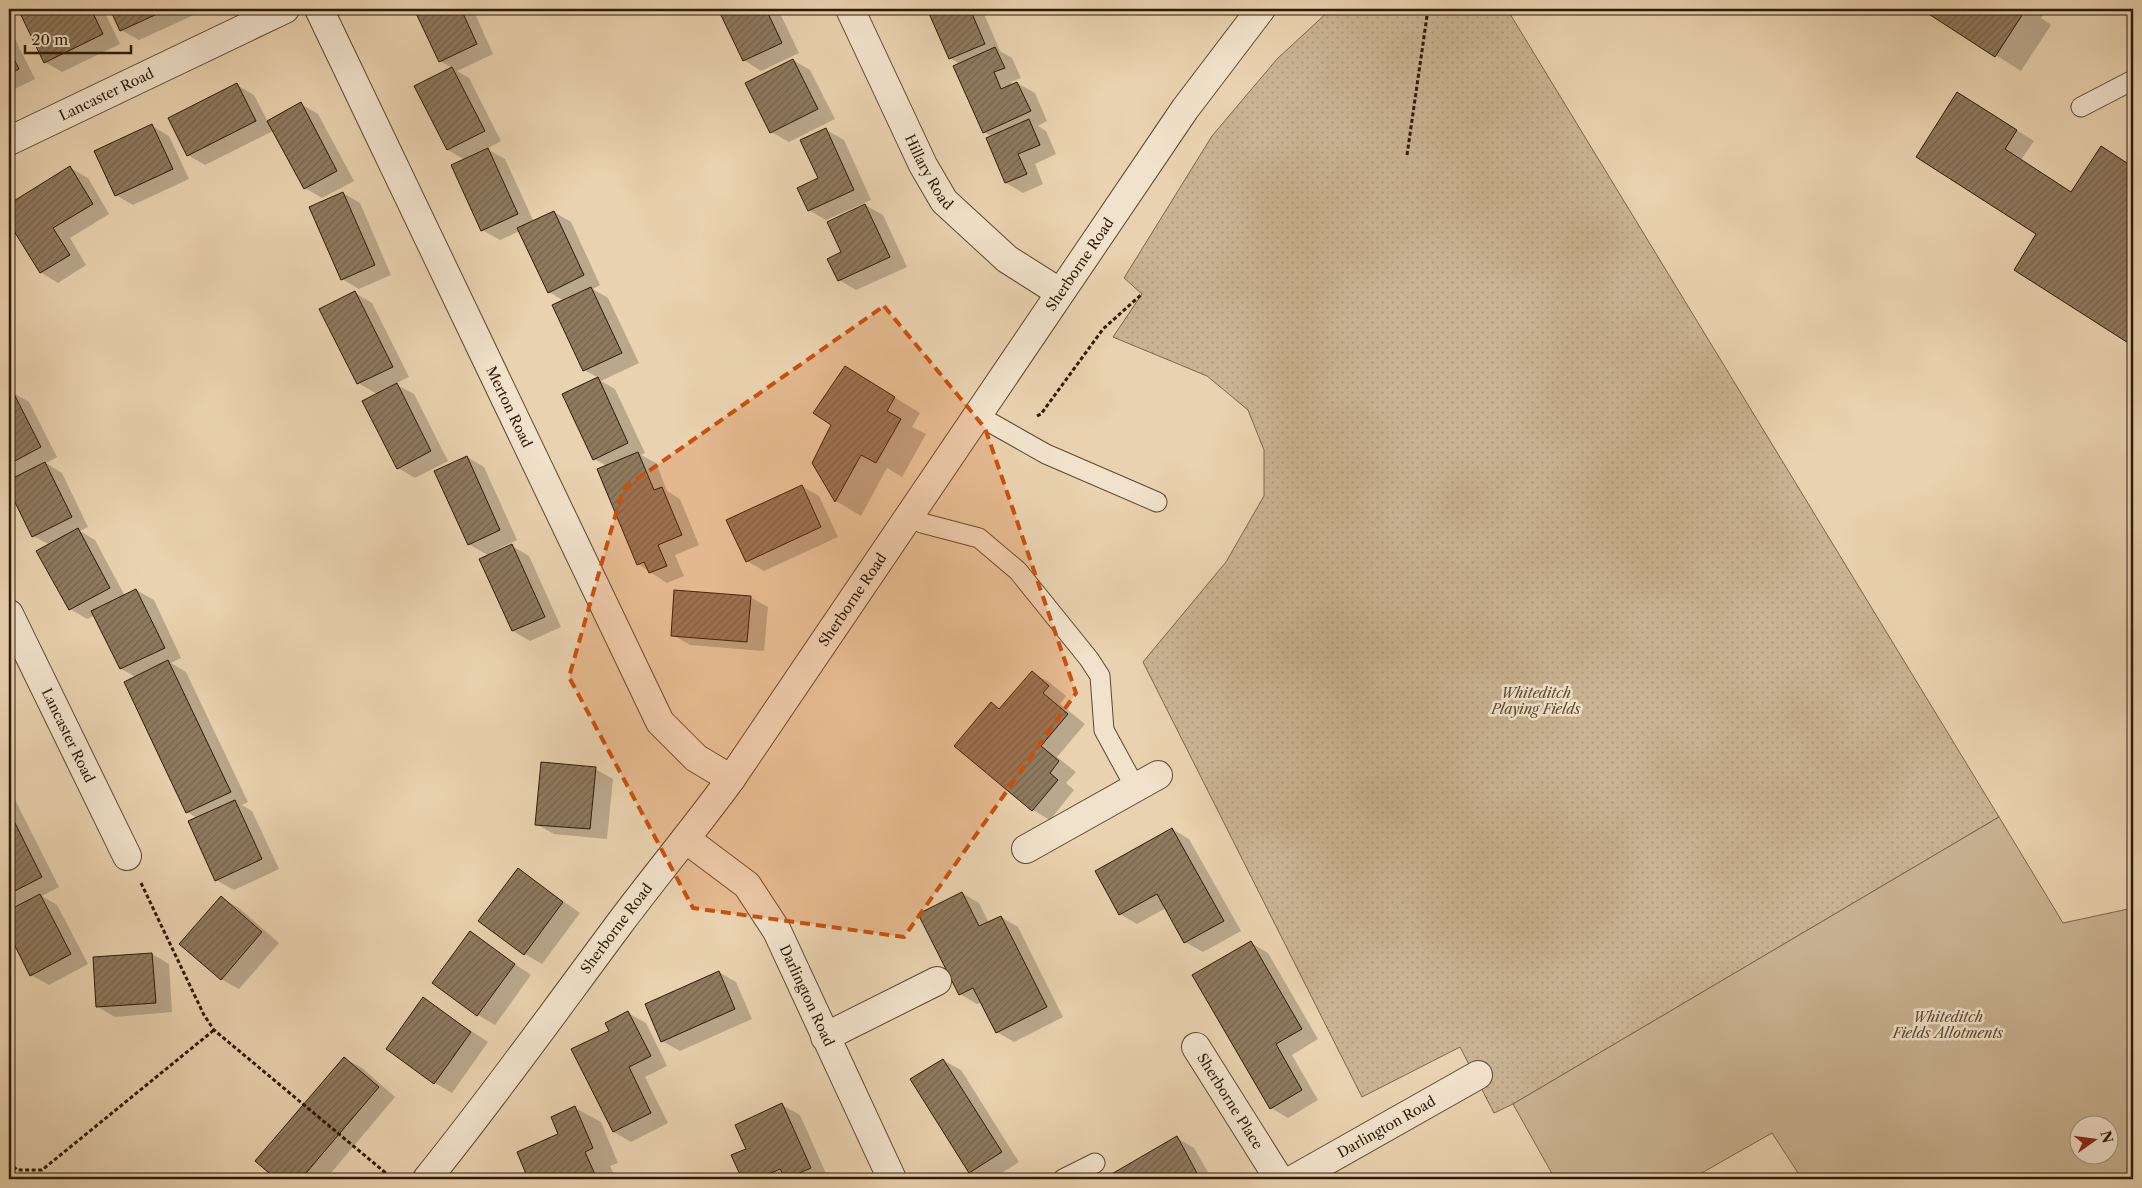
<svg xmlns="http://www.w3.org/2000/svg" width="2142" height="1188" viewBox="0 0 2142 1188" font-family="'Libre Caslon Text',serif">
	<defs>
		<pattern id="park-dots" width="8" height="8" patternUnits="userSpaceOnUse" patternTransform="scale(1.25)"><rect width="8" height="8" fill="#c9b392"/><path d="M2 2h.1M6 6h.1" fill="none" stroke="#ad997c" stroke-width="1.8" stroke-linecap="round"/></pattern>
		<pattern id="building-hatch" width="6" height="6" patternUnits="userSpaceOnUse" patternTransform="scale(1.25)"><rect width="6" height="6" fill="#8f7a5e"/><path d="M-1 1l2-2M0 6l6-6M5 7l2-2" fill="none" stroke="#75634c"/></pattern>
	</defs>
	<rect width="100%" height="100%" fill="#e9d2af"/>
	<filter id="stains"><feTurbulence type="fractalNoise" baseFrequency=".004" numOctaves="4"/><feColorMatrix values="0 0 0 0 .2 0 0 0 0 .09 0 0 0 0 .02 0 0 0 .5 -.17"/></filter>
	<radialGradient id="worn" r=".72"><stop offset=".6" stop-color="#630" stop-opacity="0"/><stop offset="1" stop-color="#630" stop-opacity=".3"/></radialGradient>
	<path fill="url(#park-dots)" stroke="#7b664c" d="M1331,9H1507L1999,817L1513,1104L1494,1113L1460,1047L1362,1097L1143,662L1226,562L1264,496V450L1248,410L1207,376L1113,337L1142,294L1124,278L1212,136L1277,59Z"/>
	<path fill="#c9b392" stroke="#7b664c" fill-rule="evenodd" d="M1999,817L2063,923L2133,908V1179H1802L1772,1133L1691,1179H1555L1513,1104ZM2080,1126H2110V1156H2080Z"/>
	<path fill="#0003" d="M25,9H103L120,44L62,72L45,62L20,11Z
		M112,9H196L198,13L139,40L121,30Z
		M416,9H473L493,54L457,71L469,78L501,141L487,149L505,159L534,222L554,212L571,222L600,285L593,289L608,298L639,363L601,381L615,389L645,453L641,455L656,463L667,491L680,499L699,545L675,555L684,576L667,583L638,564L607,466L594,459L599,378L584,370L564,301L549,292L520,231L500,240L482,230L465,160L448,150L452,68L440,61Z
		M719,9H778L799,53L761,71L744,60Z
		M928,9H982L1000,51L1012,58L1021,78L1011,82L1012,85L1017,83L1035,93L1047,121L1038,126L1046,131L1056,154L1035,164L1043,184L1023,193L1006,183L992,137L984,132L960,64L950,58Z
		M1923,9H2047L2041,18L2051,25L2021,71Z
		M9,31L12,33L35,79L9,92Z
		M793,60L810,70L835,119L789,142L771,132Z
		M237,85L254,95L268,122L301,104L318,114L354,181L322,198L305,188L273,131L205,165L188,155Z
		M1975,104L2034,141L2021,160L2072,193L2101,147L2133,167V345L2016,269L2038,234Z
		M152,126L169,136L189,179L133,205L116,195Z
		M826,130L844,140L871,200L826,220L809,210L819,179Z
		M70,168L88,178L109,214L70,238L86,265L58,283L40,272L9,220V205Z
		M343,193L360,203L391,275L359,289L342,279Z
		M865,205L883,215L907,267L856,290L839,280L842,253Z
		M355,293L372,303L409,377L395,384L414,394L448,461L415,478L398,468L377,394L358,383Z
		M871,383L920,413L912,427L926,434L902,477L887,468L861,516L836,501L813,463Z
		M12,392L29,402L57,457L46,463L62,473L88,527L80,531L95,540L125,596L136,590L154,600L181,658L171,663L186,672L248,802L242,805L252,811L279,869L234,890L216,880L197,818L187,812L136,677L121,669L95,615L87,619L70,609L50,545L33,536L9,487V481L16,477L9,473V393Z
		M467,457L484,467L517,540L490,553L491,555L512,546L529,556L561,627L530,641L513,631L489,556L469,544Z
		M802,486L819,496L838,537L764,571L747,561Z
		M750,597L768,607L764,651L690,645L673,635Z
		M1032,672L1049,682L1066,696L1060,704L1085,724L1057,757L1076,772L1066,783L1074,790L1050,820L1033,810L991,703L1001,709Z
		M595,769L613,779L607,839L554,834L536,824Z
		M9,788L59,887L42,896L57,905L88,964L49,985L31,975L9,931V912L19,906L9,901Z
		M1172,829L1189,839L1241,931L1203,952L1185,942L1166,908L1137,924L1120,914Z
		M518,869L580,913L542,964L525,954Z
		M962,893L979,903L989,923L1001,917L1018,927L1063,1017L1014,1042L997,1032L982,1002L977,1004L960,994Z
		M221,898L239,908L279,943L239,989L221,979Z
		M470,933L531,975L495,1025L478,1015Z
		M1251,943L1268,953L1318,1039L1292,1055L1318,1100L1288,1118L1271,1108Z
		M152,954L169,964L172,1012L115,1017L98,1007Z
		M719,972L736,982L752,1019L680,1051L662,1041Z
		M423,999L488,1042L452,1093L435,1083Z
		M628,1013L646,1023L667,1066L645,1077L668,1123L631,1142L614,1132L610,1032Z
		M344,1058L362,1068L395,1097L326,1179H278L257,1161Z
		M943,1060L961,1070L1019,1162L992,1179H983L970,1172Z
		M782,1105L800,1115L828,1178L743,1179L732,1156L747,1149Z
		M575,1108L601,1122L618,1163L610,1166L616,1179H529L518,1153L560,1135Z
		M1177,1138L1194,1148L1212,1179H1105Z"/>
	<path fill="url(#building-hatch)" stroke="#2d1a06" d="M22,9H91L103,34L44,63L19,11Z
		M110,9H168L120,31Z
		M414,9H461L477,44L439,62Z
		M718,9H766L782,43L743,61Z
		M927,9H970L985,44L949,59Z
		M1921,9H2026L1995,57Z
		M2121,9H2133V17Z
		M995,47L1005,68L994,72L1001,89L1017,82L1031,111L983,133L953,66Z
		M9,49L19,69L9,74Z
		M793,59L818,109L770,133L745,83Z
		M452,67L485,131L447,150L414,86Z
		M237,83L256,121L187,156L168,118Z
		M1957,92L2017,130L2005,149L2071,192L2101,146L2133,167V346L2014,270L2036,234L1916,157Z
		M301,102L337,171L304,189L267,121Z
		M1029,119L1040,145L1018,154L1027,174L1005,183L986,138Z
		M152,124L173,169L115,196L94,151Z
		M826,128L854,190L808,211L797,188L818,178L800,140Z
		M488,148L518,214L481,231L451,165Z
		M70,166L93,204L53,228L70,255L40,273L9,223V204Z
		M343,192L375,265L341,280L309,207Z
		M865,204L890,257L838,281L827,259L841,252L827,222Z
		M554,211L584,275L548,293L517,228Z
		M591,287L622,353L583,371L552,305Z
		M355,291L393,367L357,384L319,309Z
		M845,366L895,397L887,411L901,419L876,463L861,455L835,502L812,463L831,425L813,413Z
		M598,377L628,443L593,460L562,394Z
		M397,383L431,451L397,469L362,401Z
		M12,390L41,447L9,464V392Z
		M638,452L654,490L662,487L682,535L658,545L667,566L649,573L644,562L637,565L597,469Z
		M467,456L500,530L468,545L434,471Z
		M45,462L72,517L32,537L9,490V480Z
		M802,485L821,527L746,562L726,520Z
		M78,528L110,588L69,610L36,551Z
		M512,544L545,617L512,631L479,559Z
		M136,589L165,648L120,669L91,611Z
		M674,590L751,596L747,642L671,636Z
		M168,660L231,792L186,813L124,682Z
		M1032,671L1049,686L1043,693L1068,714L1041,746L1059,761L1050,773L1058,780L1032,811L954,746L991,702L999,709Z
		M541,762L596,767L590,829L535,825Z
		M235,800L262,859L215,881L188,821Z
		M9,811L42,877L9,894Z
		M1172,828L1224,921L1184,943L1157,894L1119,915L1095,871Z
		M518,868L563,902L524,955L478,921Z
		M962,892L979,926L1001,916L1047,1007L996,1033L973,988L959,995L918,914Z
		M40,894L71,954L30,976L9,934V910Z
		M221,896L262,932L221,980L179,944Z
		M470,931L515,964L477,1016L432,983Z
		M1251,941L1302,1029L1276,1044L1302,1090L1270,1109L1192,975Z
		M152,953L156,1003L96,1007L93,957Z
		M719,971L735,1009L661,1042L645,1004Z
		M423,997L471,1032L434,1084L386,1049Z
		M628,1011L651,1056L629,1067L651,1113L613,1132L571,1049L609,1031L605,1023Z
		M344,1057L379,1087L301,1179H276L255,1161Z
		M943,1059L1002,1152L969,1173L910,1079Z
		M782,1103L811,1168L786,1179L780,1169L758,1179H742L731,1155L746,1149L735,1125Z
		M575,1106L593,1148L585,1152L597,1179H528L517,1152L558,1134L551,1117Z
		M1177,1136L1198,1175L1190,1179H1103Z"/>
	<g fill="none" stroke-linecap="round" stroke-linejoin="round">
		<defs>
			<path id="lane" d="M2081,107L2133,80
				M977,415L1046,454L1157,502
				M910,515L922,523L979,538L1018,571L1089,659L1100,676L1104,730L1135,787
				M1063,1179L1095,1163"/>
			<g id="street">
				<path id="s1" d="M319,9L660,722L696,758L731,779"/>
				<path id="s2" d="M850,9L923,165L944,201L1007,259L1059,292"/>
				<path id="s3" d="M9,141L285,9"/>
				<path id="s4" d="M9,614L127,856"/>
				<path id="s5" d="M687,840L747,885L777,931L892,1179"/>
				<path d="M1026,849L1158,775"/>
				<path d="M825,1037L937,981"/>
				<path id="s6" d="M1196,1047L1279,1179"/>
				<path id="s7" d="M427,1179C494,1096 556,1009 620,923C656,875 695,828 731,779L1185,109L1261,9"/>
				<path id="s8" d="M1294,1179L1478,1075"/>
			</g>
		</defs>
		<use href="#lane" stroke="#5c4830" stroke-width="21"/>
		<use href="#street" stroke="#5c4830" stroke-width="30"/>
		<path stroke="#2d1a06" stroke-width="3" stroke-dasharray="4 2.5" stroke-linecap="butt" d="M1407,155L1428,9
			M1037,416L1041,414L1103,329L1142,294
			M141,883L204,1015L214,1030L393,1179
			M9,1162L17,1170H42L214,1030"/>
		<use href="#lane" stroke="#f1e2cb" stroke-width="19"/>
		<use href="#street" stroke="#f1e2cb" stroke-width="28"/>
	</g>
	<path fill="#cc500b" fill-opacity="0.2" stroke="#cc500b" stroke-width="4" stroke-dasharray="10 6" stroke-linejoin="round" d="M884,306L985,428L1076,693L904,937L693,908L569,677L623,489Z"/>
	<g text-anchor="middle" stroke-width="5" stroke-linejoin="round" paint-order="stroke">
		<g font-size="14" fill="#2d1a06" stroke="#f1e2cb">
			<text dy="5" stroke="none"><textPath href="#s3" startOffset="108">Lancaster Road</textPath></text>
			<text dy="5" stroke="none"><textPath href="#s2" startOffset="181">Hillary Road</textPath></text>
			<text dy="5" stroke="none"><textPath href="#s7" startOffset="1124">Sherborne Road</textPath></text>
			<text dy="5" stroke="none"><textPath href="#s1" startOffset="441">Merton Road</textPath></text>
			<text dy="5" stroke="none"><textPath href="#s7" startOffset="719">Sherborne Road</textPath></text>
			<text dy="5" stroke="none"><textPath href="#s4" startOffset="135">Lancaster Road</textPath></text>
			<text dy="5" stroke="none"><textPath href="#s7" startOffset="314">Sherborne Road</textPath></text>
			<text dy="5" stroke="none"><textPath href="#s5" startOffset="201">Darlington Road</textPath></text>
			<text dy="5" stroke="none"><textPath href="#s6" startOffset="64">Sherborne Place</textPath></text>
			<text dy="5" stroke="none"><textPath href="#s8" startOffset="106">Darlington Road</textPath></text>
		</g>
		<g font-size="14" font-style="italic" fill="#5c4830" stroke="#f1e2cb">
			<text x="1536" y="698">Whiteditch<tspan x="1536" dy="16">Playing Fields</tspan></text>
			<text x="1948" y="1022">Whiteditch<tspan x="1948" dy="16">Fields Allotments</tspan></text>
		</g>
	</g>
	<rect width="2142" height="1188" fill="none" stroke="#e9d2af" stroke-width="30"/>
	<rect x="10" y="10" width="2122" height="1168" fill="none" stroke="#2d1a06" stroke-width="2.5"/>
	<rect x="15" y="15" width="2112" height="1158" fill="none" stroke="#2d1a06"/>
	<g transform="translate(2094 1140) rotate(76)"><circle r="24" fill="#f1e2cb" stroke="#a3927c"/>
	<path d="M0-4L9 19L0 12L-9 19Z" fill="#8f2418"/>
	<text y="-8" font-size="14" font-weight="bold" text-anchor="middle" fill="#2d1a06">N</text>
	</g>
	<path d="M25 45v8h106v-8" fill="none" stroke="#2d1a06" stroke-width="2.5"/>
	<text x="32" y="45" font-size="15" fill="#2d1a06" stroke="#f1e2cb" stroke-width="4" paint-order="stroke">20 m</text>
	<rect width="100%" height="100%" filter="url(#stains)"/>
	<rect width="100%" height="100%" fill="url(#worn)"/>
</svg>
